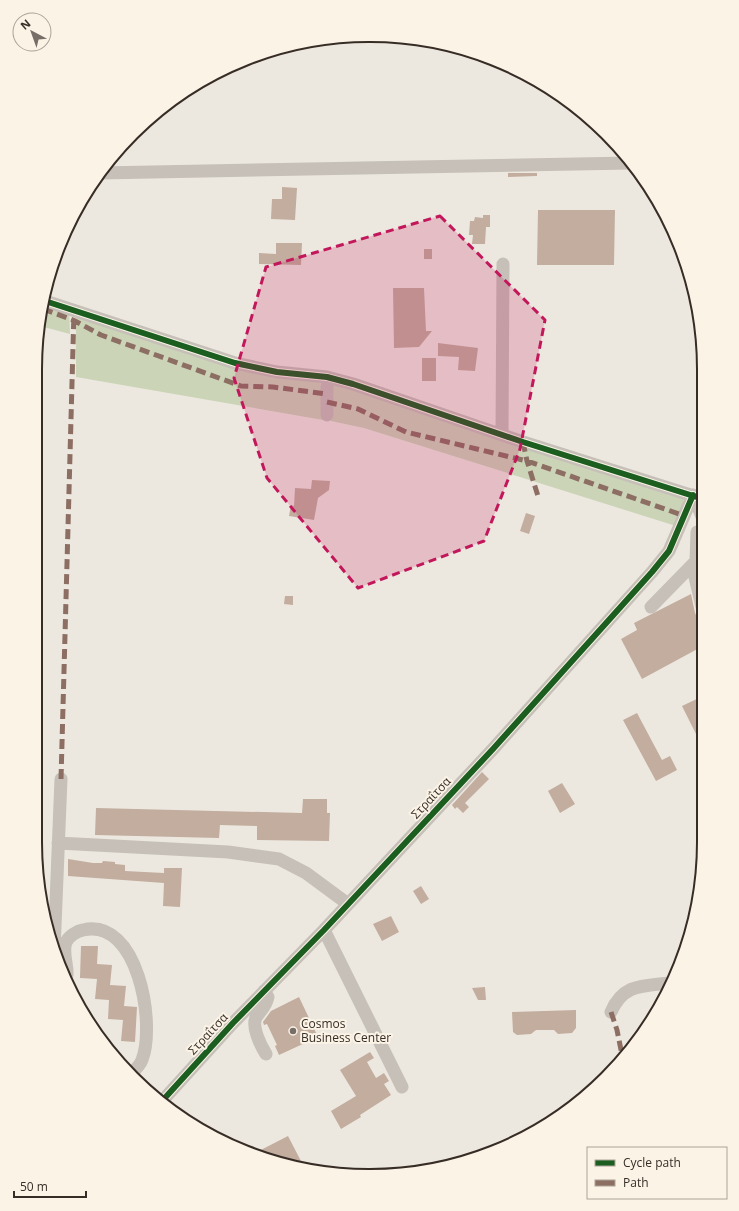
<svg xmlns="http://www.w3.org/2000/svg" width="739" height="1211" viewBox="0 0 739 1211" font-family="'Open Sans',sans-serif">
	<rect width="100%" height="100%" fill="#ede8df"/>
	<path fill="#ccd4b8" d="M45,300L69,308L70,334L40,326Z
		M76,311L233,365L318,378L323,392V420L76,377Z
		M327,381L683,499L685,504L676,526L364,428L331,421Z"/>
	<path fill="#c2ad9f" d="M508,173H537V176L508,177Z
		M282,187L297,188L295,220L271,219L272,199H282Z
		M538,210H615L614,265H537Z
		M483,215H490V227H486L485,244H472L473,235H469L470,221H474L475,217L483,218Z
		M276,243H302L301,265L259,264V253L276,254Z
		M424,249H432V259H424Z
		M393,288H424L426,331H432L419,347L394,348Z
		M438,343L478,348L475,371L458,370L459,357L438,356Z
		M422,358H436V381H422Z
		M312,480L330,481L329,490L318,498L314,520L289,516L291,505L294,506L295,488L311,489Z
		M526,513L535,516L529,534L520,531Z
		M691,594L695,613L697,617L703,619V646L642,679L621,639L637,630L634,623Z
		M285,596H293V605L284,604Z
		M703,696V748L682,706Z
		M637,713L662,760L670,756L677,770L656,781L623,720Z
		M482,772L489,779L465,803L469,807L463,813L457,807L455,809L452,805Z
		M562,783L575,804L560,813L548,791Z
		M303,799H327V813H330L329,841L257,840V826L220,825L219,838L95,835L96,808L302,813Z
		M68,859L93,863H102L103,861L115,862V864L125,865V871L164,873V868H182L180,907L163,906L164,883L68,876Z
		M421,886L429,899L421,904L413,891Z
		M391,916L399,932L382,941L373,924Z
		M81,946H98L97,964L112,965L110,985L126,986L124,1006L137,1007L135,1042L121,1041L123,1020L108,1019L109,1000L95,999L97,979L80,978Z
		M485,987L486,1000H478L472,988Z
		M299,997L318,1037L279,1055L275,1046L277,1045L267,1024L264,1025L263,1022L271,1011Z
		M576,1010V1028L572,1033L558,1034L554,1030H536L531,1034L517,1035L513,1032L512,1012Z
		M370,1052L374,1058L367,1062L376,1078L384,1073L389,1081L384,1084L391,1095L360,1115L361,1117L341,1129L331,1111L356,1096L340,1070Z
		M288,1136L303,1165L262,1158L253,1154Z"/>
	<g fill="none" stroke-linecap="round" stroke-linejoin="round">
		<path stroke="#c6c0b8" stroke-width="13" d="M100,173L631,163
			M45,301L235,363L277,372L327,377L353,384L523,442L703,499
			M327,415V377
			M502,435L503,264
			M693,495L703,519
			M696,561L695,577L703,611
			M651,607L696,561L697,532
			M58,843L228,852L279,859L306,873L348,904
			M324,930L402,1087
			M54,951L61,779
			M67,975C68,965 62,953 66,942C69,936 77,931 83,930C138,917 156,1024 142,1060C140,1065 137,1068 133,1072
			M264,991L268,997C266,1006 262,1009 257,1016C250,1025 261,1046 266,1054
			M611,1012C623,984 642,986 669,983
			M163,1100L233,1023L324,930L493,749L652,572L669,551L693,495"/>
		<path stroke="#8d6e63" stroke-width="5" stroke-dasharray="10 5" stroke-linecap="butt" d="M43,309L73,320L101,335L241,386L273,387L327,394
			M327,402L358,409L406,432L527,461L685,516
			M523,442L527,461L538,496
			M61,779L74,311
			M611,1012L617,1030L622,1055"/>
		<defs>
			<path id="cycleway" d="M45,301L235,363L277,372L327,377L353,384L523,442L703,499
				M163,1100L233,1023L324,930L493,749L652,572L669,551L693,495"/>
		</defs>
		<use href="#cycleway" stroke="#faf3e6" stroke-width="8"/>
		<use href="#cycleway" stroke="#1b5e20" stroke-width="6"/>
	</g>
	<path fill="#c2185b" fill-opacity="0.2" stroke="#c2185b" stroke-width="3" stroke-dasharray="8 5" stroke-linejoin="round" d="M440,216L545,320L520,449L484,541L358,588L267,478L234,378L266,267Z"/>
	<circle fill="#776e67" stroke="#faf3e6" stroke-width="1.5" cx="293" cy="1031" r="4"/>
	<g text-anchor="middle" stroke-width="4" stroke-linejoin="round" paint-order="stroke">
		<g font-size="12" fill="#372d26" stroke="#faf3e6">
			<text transform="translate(431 798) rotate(-47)" y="4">Στραΐτσα</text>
			<text transform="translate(208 1034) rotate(-47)" y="4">Στραΐτσα</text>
		</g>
		<g font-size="12" fill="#372d26" stroke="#faf3e6" text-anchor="start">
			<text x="301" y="1028">Cosmos<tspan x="301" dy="14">Business Center</tspan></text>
		</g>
	</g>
	<path d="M0 0H739V1211H0ZM369 42H370A327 327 0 0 1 697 369V842A327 327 0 0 1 370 1169H369A327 327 0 0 1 42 842V369A327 327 0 0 1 369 42Z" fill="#faf3e6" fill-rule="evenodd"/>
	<path fill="none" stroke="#372d26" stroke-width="2" d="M369 42H370A327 327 0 0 1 697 369V842A327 327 0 0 1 370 1169H369A327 327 0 0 1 42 842V369A327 327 0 0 1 369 42Z"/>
	<rect x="587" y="1147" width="140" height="52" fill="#faf3e6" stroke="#aca499"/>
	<rect x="595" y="1160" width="20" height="6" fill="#1b5e20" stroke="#aca499"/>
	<text x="623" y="1167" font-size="12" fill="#372d26">Cycle path</text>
	<rect x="595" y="1180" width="20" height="6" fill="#8d6e63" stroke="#aca499"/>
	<text x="623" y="1187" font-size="12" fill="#372d26">Path</text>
	<g transform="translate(32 32) rotate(319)"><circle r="19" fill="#faf3e6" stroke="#aca499"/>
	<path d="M0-3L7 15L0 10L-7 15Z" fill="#776e67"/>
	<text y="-6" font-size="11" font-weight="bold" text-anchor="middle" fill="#372d26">N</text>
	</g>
	<path d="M14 1191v6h72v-6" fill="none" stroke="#372d26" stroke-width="2"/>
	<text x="20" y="1191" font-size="12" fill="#372d26" stroke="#faf3e6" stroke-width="3" paint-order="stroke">50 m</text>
</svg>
